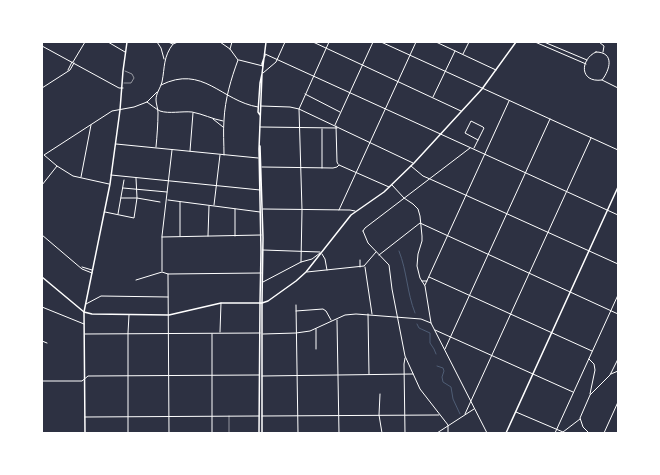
<svg xmlns="http://www.w3.org/2000/svg" width="660" height="475" viewBox="0 0 660 475" font-family="Inter,sans-serif">
	<rect width="100%" height="100%" fill="#2d3142"/>
	<g fill="none" stroke-linecap="round" stroke-linejoin="round">
		<path stroke="#4f5d75" stroke-width="1" d="M399,251C407,271 407,293 415,313
			M417,324L419,328L430,333V343L434,349L436,354
			M437,366L443,368L444,371L442,377L443,382L451,387L453,399L460,414"/>
		<path stroke="#fff" stroke-width="0.5" d="M124,83H131L134,78L132,74L125,71
			M229,416V433"/>
		<path stroke="#fff" stroke-width="1" d="M108,42L125,52
			M157,42L161,48L164,59
			M168,42L173,44L178,42
			M220,42L230,49L238,60
			M313,42L461,111
			M381,42L618,150
			M436,42L496,70
			M535,42L586,64
			M544,42L587,60
			M599,42L604,46L603,52
			M230,49L232,42
			M596,52C615,52 610,70 602,80C579,83 580,59 596,52Z
			M265,54L618,215
			M463,54L469,42
			M239,60L263,66
			M73,62L85,42
			M68,70L72,62
			M263,73L276,62L285,42
			M602,80L618,88
			M161,85C203,64 221,101 258,107
			M42,88L70,70L74,63
			M305,94L340,112
			M433,97L455,51
			M147,102C151,105 156,109 160,111C169,114 182,111 192,112C203,114 212,119 223,121
			M261,106L290,107L299,109L413,163
			M213,119L223,127
			M335,125L373,42
			M336,126L337,162L338,164
			M260,127L337,128
			M322,129V168
			M116,144L258,158
			M156,147C157,136 158,124 158,113C158,108 156,104 156,100C156,93 160,89 162,82C165,67 163,57 173,44
			M474,148L484,128L483,127L471,121L465,133L478,140
			M190,151L193,113
			M224,155C224,143 223,132 224,120C225,99 231,79 238,60
			M339,165L389,187
			M57,166L44,155L112,111L134,107L147,102L157,92
			M411,166L423,176L430,179L618,264
			M262,167L333,168L337,167L339,165
			M111,175L260,190
			M81,177L91,125
			M136,178L137,198L160,202
			M123,188L167,192
			M168,200L260,212
			M214,205L220,155
			M263,209L350,210L355,211
			M339,210L416,42
			M105,212L134,218L137,198H121
			M118,214L124,180
			M363,231L365,228L470,148
			M42,235L82,269L92,273
			M180,236V202
			M208,236L209,206
			M235,236V209
			M162,237L261,235
			M263,250L320,252
			M322,254L325,259L327,270
			M379,255L420,223L618,314
			M360,260V267
			M301,262L302,210L299,109L329,42
			M82,267L92,270
			M365,267L372,314
			M162,271V236L172,150
			M307,272L364,266L376,252
			M168,274L169,433
			M429,277L592,351
			M136,280L162,272L168,274L261,273
			M263,282L301,262L312,259L320,253
			M425,285L509,101
			M86,304L101,296L168,297
			M296,305L298,433
			M42,307L84,324
			M296,311L323,309L326,311L331,320
			M368,314L369,374
			M337,320L339,433
			M316,329V349
			M435,330L573,392
			M220,332L221,303
			M85,334L260,333
			M212,334V433
			M263,334L296,333L310,331L345,315L356,314L421,319L431,323
			M42,341L47,343
			M445,349L550,119
			M589,359L594,364L595,370L590,394
			M611,374L618,371
			M262,376L413,374
			M42,381H82L88,376L259,375
			M380,394L379,415L382,433
			M516,412L563,432L580,419
			M465,414L591,138
			M262,416L439,415
			M85,417L259,416
			M589,433L583,427L580,418L590,395L610,375L618,359
			M604,433L618,402"/>
		<path stroke="#fff" stroke-width="1" d="M42,46L119,88H123
			M42,185L57,166L73,176L109,184
			M392,185L404,198L413,204L418,209L420,216L422,236V241L418,254L417,266L420,278L425,286L431,323L487,433
			M363,231L368,243L389,265L392,289L405,356L420,389L448,425V433
			M422,281H427
			M128,433V333L129,315
			M405,433L404,364L405,358
			M437,433L474,409
			M555,433L618,295"/>
		<path stroke="#fff" stroke-width="1.5" d="M263,67L262,64L265,55
			M260,115L258,112L260,83L262,74
			M260,146L263,238L262,303
			M260,303L261,252L259,149L262,74L266,42
			M85,433L84,312L110,184L120,110L123,71L127,42
			M506,433L618,187"/>
		<path stroke="#fff" stroke-width="1.5" d="M42,277L84,312L92,314L169,315L221,303H262L268,301L296,281L306,272L351,215L384,192L414,163L482,89L516,42
			M259,433L260,303
			M262,433V303"/>
	</g>
	<rect width="660" height="475" fill="none" stroke="#ffffff" stroke-width="86"/>
</svg>
